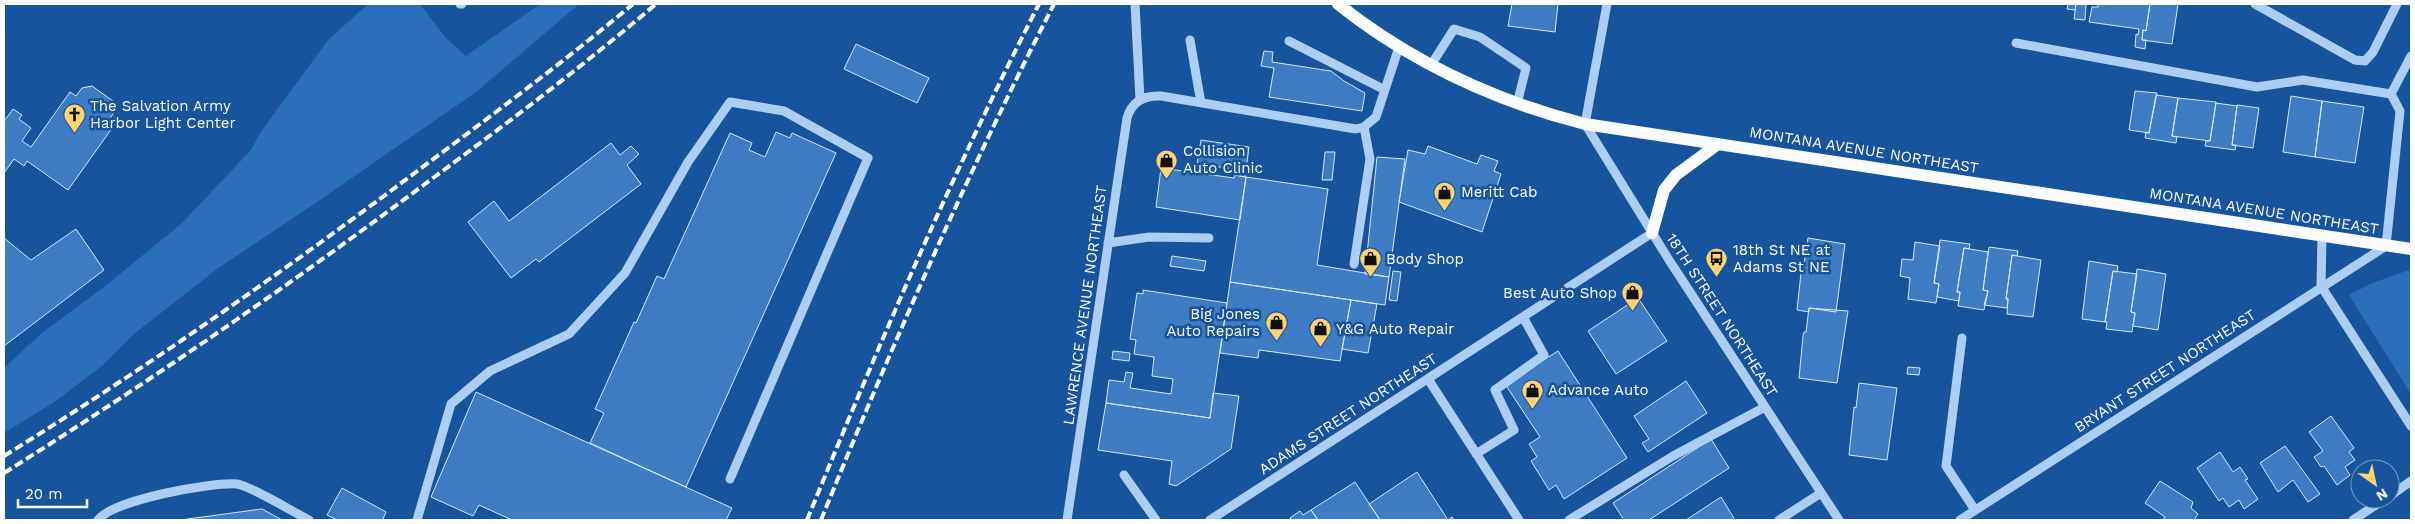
<svg xmlns="http://www.w3.org/2000/svg" width="2415" height="524" viewBox="0 0 2415 524" font-family="'Work Sans',sans-serif">
	<rect width="100%" height="100%" fill="#16549d"/>
	<path fill="#296ebb" d="M368,4H420L446,38L466,56L540,4H579L476,92L320,200L217,269L134,334L104,364L56,401L4,433V368L43,332L104,287L181,224L250,151L260,133L328,40Z
		M2406,271H2411V394L2349,295L2370,284Z"/>
	<path fill="#3e7dc3" stroke="#d5e8fd" d="M1512,4H1558L1555,32L1508,26Z
		M2068,4H2076L2075,10L2067,9Z
		M2076,4H2086L2085,20L2074,19Z
		M2098,4H2150L2146,31L2143,30L2142,40H2146L2145,49L2135,47L2136,34L2138,35L2139,29L2089,22L2092,7H2098Z
		M2150,4H2178L2172,44L2142,40L2143,30L2146,31Z
		M856,44L929,78L917,103L844,69Z
		M1264,51L1273,52L1272,62L1331,71L1344,81L1365,93L1362,111L1269,97L1274,68L1261,66Z
		M92,86L113,101L115,111L109,120L115,124L68,190L27,161L24,166L14,159L4,173V119L5,120L13,109L22,115L19,119L31,128L22,141L31,147L70,92L76,96L82,88Z
		M2135,91L2157,93L2149,133L2129,130Z
		M2156,95L2178,98L2172,136L2177,137L2176,143L2145,138L2146,132L2149,133Z
		M2291,96L2322,101L2315,157L2283,152Z
		M2178,98L2216,102L2210,141L2172,136Z
		M2322,101L2364,107L2355,163L2315,157Z
		M2216,103L2237,106L2232,145H2236L2235,150L2205,146L2206,141H2210Z
		M2237,105L2259,108L2253,148L2232,145Z
		M776,132L790,138L792,133L836,153L686,487L590,443L604,413L595,409L634,322L636,323L657,276L664,279L730,133L752,143L749,150L765,157Z
		M1201,140L1249,147L1245,177L1234,175L1235,169L1197,164Z
		M611,143L620,155L631,146L639,154L627,165L641,184L539,262L536,259L511,278L468,222L494,201L509,221Z
		M1428,146L1477,164L1481,155L1498,161L1494,171L1501,174L1482,232L1399,202L1408,150L1425,154Z
		M1325,152H1335L1332,180H1322Z
		M1377,157L1405,159L1389,277L1365,274Z
		M1161,168L1234,178L1235,175L1246,177L1240,220L1156,207Z
		M1246,177L1328,189L1317,265L1389,277L1385,305L1230,282Z
		M76,229L104,270L4,346V238L31,260Z
		M1808,238L1845,244L1836,312L1809,308V312L1797,310L1802,264H1804Z
		M1940,240L1970,244L1969,249L1964,248L1957,292H1960L1959,301L1937,297L1939,284L1934,283Z
		M1915,242L1940,246L1934,283L1939,284L1936,303L1908,299L1910,278L1900,276L1902,259L1913,260Z
		M1989,247L2018,251L2017,256L2012,255L2006,299H2008L2007,308L1984,305L1988,291L1983,290Z
		M1964,248L1988,252L1983,290L1988,291L1984,310L1958,306L1960,292H1957Z
		M2012,255L2041,260L2033,317L2007,314L2008,299H2006Z
		M1172,256L1206,261L1204,271L1170,266Z
		M2089,261L2118,266L2117,272L2113,271L2105,322L2082,319Z
		M2137,269L2166,274L2158,330L2133,326L2135,313L2131,312Z
		M1393,271L1401,272L1397,301L1389,300Z
		M2113,271L2137,274L2131,312L2135,313L2132,332L2106,329L2107,322H2105Z
		M1230,282L1351,300L1340,361L1259,350L1258,358L1220,353Z
		M1143,290L1227,303L1210,418L1106,403L1109,380L1124,382L1126,372L1133,373L1130,388L1171,394L1173,379L1152,376L1154,357L1134,354L1136,340L1130,339L1137,293L1143,294Z
		M1638,298L1667,341L1616,374L1588,331Z
		M1351,300L1377,304L1368,353L1342,349Z
		M1809,308L1848,311L1837,383L1799,378L1803,336L1804,332H1806Z
		M1113,351L1130,353L1129,361L1112,359Z
		M1558,351L1627,458L1564,499L1556,485L1549,490L1531,461L1537,457L1529,444L1540,437L1505,384Z
		M1908,367L1920,368L1919,375L1907,374Z
		M1686,381L1707,413L1648,452L1642,443L1649,439L1634,416Z
		M1859,383L1897,388L1887,460L1849,455L1854,407L1856,408Z
		M476,392L732,508L726,520H512L479,505L473,516L431,497Z
		M1213,393L1239,396L1231,449L1176,486L1169,484L1172,461L1098,450L1106,403L1210,418Z
		M2331,416L2354,448L2349,452L2355,460L2345,467L2350,475L2337,485L2324,466L2321,467L2314,457L2323,451L2309,432Z
		M1711,439L1729,468L1649,520H1624L1613,503Z
		M2285,446L2320,494L2308,502L2293,480L2278,492L2260,463Z
		M2220,452L2233,472L2240,467L2248,479L2245,480L2258,499L2244,509L2239,500L2229,507L2223,498L2219,501L2197,468Z
		M1417,472L1448,520L1452,517L1454,520H1380L1369,504Z
		M2160,481L2193,502L2191,508L2198,514L2194,520H2163L2165,517L2145,503Z
		M1355,482L1380,520H1318L1311,510Z
		M342,488L386,512L383,519L385,520H337L327,515Z
		M1721,497L1735,520H1686Z
		M262,509L282,520H180Z
		M1311,510L1318,520H1292L1290,518L1300,511L1303,515Z"/>
	<g fill="none" stroke-linecap="round" stroke-linejoin="round">
		<path stroke="#adcef3" stroke-width="9" d="M460,4H462
			M1135,4L1140,99
			M1607,4L1585,124L1669,260L1839,520
			M2255,4L2355,60L2365,61L2373,52L2397,4
			M1190,40L1201,103
			M1289,41L1385,90
			M1431,65L1454,29L1480,37L1526,68L1517,104
			M2391,94L2411,56
			M2322,236L2321,286L2411,426
			M1108,243L1149,237L1209,238
			M1354,264L1370,159L1364,127
			M1962,338L1946,466L1975,510
			M1428,379L1519,520
			M1476,454L1514,430L1495,390L1544,355L1523,317
			M1124,475L1156,520
			M2390,496L2411,481
			M98,520C113,500 210,482 237,484C249,485 295,513 309,520
			M417,520L451,404L490,371L569,334L625,273L688,162L730,102L784,111L868,158L730,479
			M1067,520L1127,118C1132,101 1144,95 1161,96L1356,129L1364,127L1376,117L1399,47
			M1210,520L1652,233
			M1569,520L1673,456L1765,407
			M1779,520L1821,493
			M1960,520L2386,246L2400,111L2391,94L2303,80L2257,87L2016,43
			M2353,520L2385,499"/>
		<path stroke="#f9fbff" stroke-width="12" d="M1338,4C1411,62 1495,101 1585,124L2411,249
			M1652,233L1664,190L1676,175L1718,144"/>
		<path stroke="#fff" stroke-width="4" stroke-dasharray="9 4" stroke-linecap="butt" d="M4,456C143,370 277,276 408,178C484,121 560,65 633,4
			M4,473C151,381 294,282 433,178C509,122 584,65 656,4
			M807,520C878,346 953,172 1039,4
			M821,520C892,345 968,172 1054,4"/>
	</g>
	<defs>
		<symbol id="church-pin" viewBox="-11 -11 22 30"><path d="M0 17L-7.5 6A9.5 9.5 0 1 1 7.5 6Z" fill="#ffd26f" stroke="#16549d"/><path d="M-1.2-6h2.4v3.5h3.3v2.4h-3.3V6h-2.4V-.1h-3.3v-2.4h3.3Z" fill="#111"/></symbol>
		<symbol id="shop-pin" viewBox="-11 -11 22 30"><path d="M0 17L-7.5 6A9.5 9.5 0 1 1 7.5 6Z" fill="#ffd26f" stroke="#16549d"/><path d="M-5-2.5h2.3a2.7 3.5 0 0 1 5.4 0H5L5.5 6h-11ZM-1.5-2.5h3a1.5 2.3 0 0 0-3 0Z" fill="#111"/></symbol>
		<symbol id="bus-pin" viewBox="-11 -11 22 30"><path d="M0 17L-7.5 6A9.5 9.5 0 1 1 7.5 6Z" fill="#ffd26f" stroke="#16549d"/><path d="M-5-6H5V4H4V6H2V4H-2V6H-4V4H-5ZM-3.5-4V0h7V-4ZM-3.5 1.2v1.5H-2V1.2ZM2 1.2v1.5H3.5V1.2Z" fill="#111"/></symbol>
	</defs>
	<g fill-rule="evenodd">
		<use href="#church-pin" x="62" y="102" width="25" height="34"/>
		<use href="#shop-pin" x="1154" y="148" width="25" height="34"/>
		<use href="#shop-pin" x="1432" y="180" width="25" height="34"/>
		<use href="#shop-pin" x="1358" y="246" width="25" height="34"/>
		<use href="#bus-pin" x="1704" y="246" width="25" height="34"/>
		<use href="#shop-pin" x="1620" y="280" width="25" height="34"/>
		<use href="#shop-pin" x="1264" y="310" width="25" height="34"/>
		<use href="#shop-pin" x="1308" y="316" width="25" height="34"/>
		<use href="#shop-pin" x="1520" y="378" width="25" height="34"/>
	</g>
	<g text-anchor="middle" stroke-width="5" stroke-linejoin="round" paint-order="stroke">
		<g font-size="15" fill="#fff" stroke="#16549d" text-anchor="start">
			<text x="90" y="111">The Salvation Army<tspan x="90" dy="17">Harbor Light Center</tspan></text>
			<text x="1183" y="156">Collision<tspan x="1183" dy="17">Auto Clinic</tspan></text>
			<text x="1461" y="197">Meritt Cab</text>
			<text x="1733" y="255">18th St NE at<tspan x="1733" dy="17">Adams St NE</tspan></text>
			<text x="1386" y="264">Body Shop</text>
			<text x="1617" y="298" text-anchor="end">Best Auto Shop</text>
			<text x="1260" y="319" text-anchor="end">Big Jones<tspan x="1260" dy="17">Auto Repairs</tspan></text>
			<text x="1336" y="334">Y&amp;G Auto Repair</text>
			<text x="1548" y="395">Advance Auto</text>
		</g>
		<g font-size="15" fill="#fff" stroke="#16549d">
			<text transform="translate(1864 150) rotate(9)" y="5">MONTANA AVENUE NORTHEAST</text>
			<text transform="translate(2264 211) rotate(9)" y="5">MONTANA AVENUE NORTHEAST</text>
			<text transform="translate(1085 305) rotate(-82)" y="5">LAWRENCE AVENUE NORTHEAST</text>
			<text transform="translate(1722 315) rotate(57)" y="5">18TH STREET NORTHEAST</text>
			<text transform="translate(2165 371) rotate(-33)" y="5">BRYANT STREET NORTHEAST</text>
			<text transform="translate(1348 414) rotate(-33)" y="5">ADAMS STREET NORTHEAST</text>
		</g>
	</g>
	<rect width="2415" height="524" fill="none" stroke="#ffffff" stroke-width="10"/>
	<g transform="translate(2375 484) rotate(147)"><circle r="24" fill="#16549d" stroke="#7398c4"/>
	<path d="M0-4L9 19L0 12L-9 19Z" fill="#ffd26f"/>
	<text y="-8" font-size="14" font-weight="bold" text-anchor="middle" fill="#ffffff">N</text>
	</g>
	<path d="M18 499v8h69v-8" fill="none" stroke="#ffffff" stroke-width="2.5"/>
	<text x="25" y="499" font-size="15" fill="#ffffff" stroke="#16549d" stroke-width="4" paint-order="stroke">20 m</text>
</svg>
